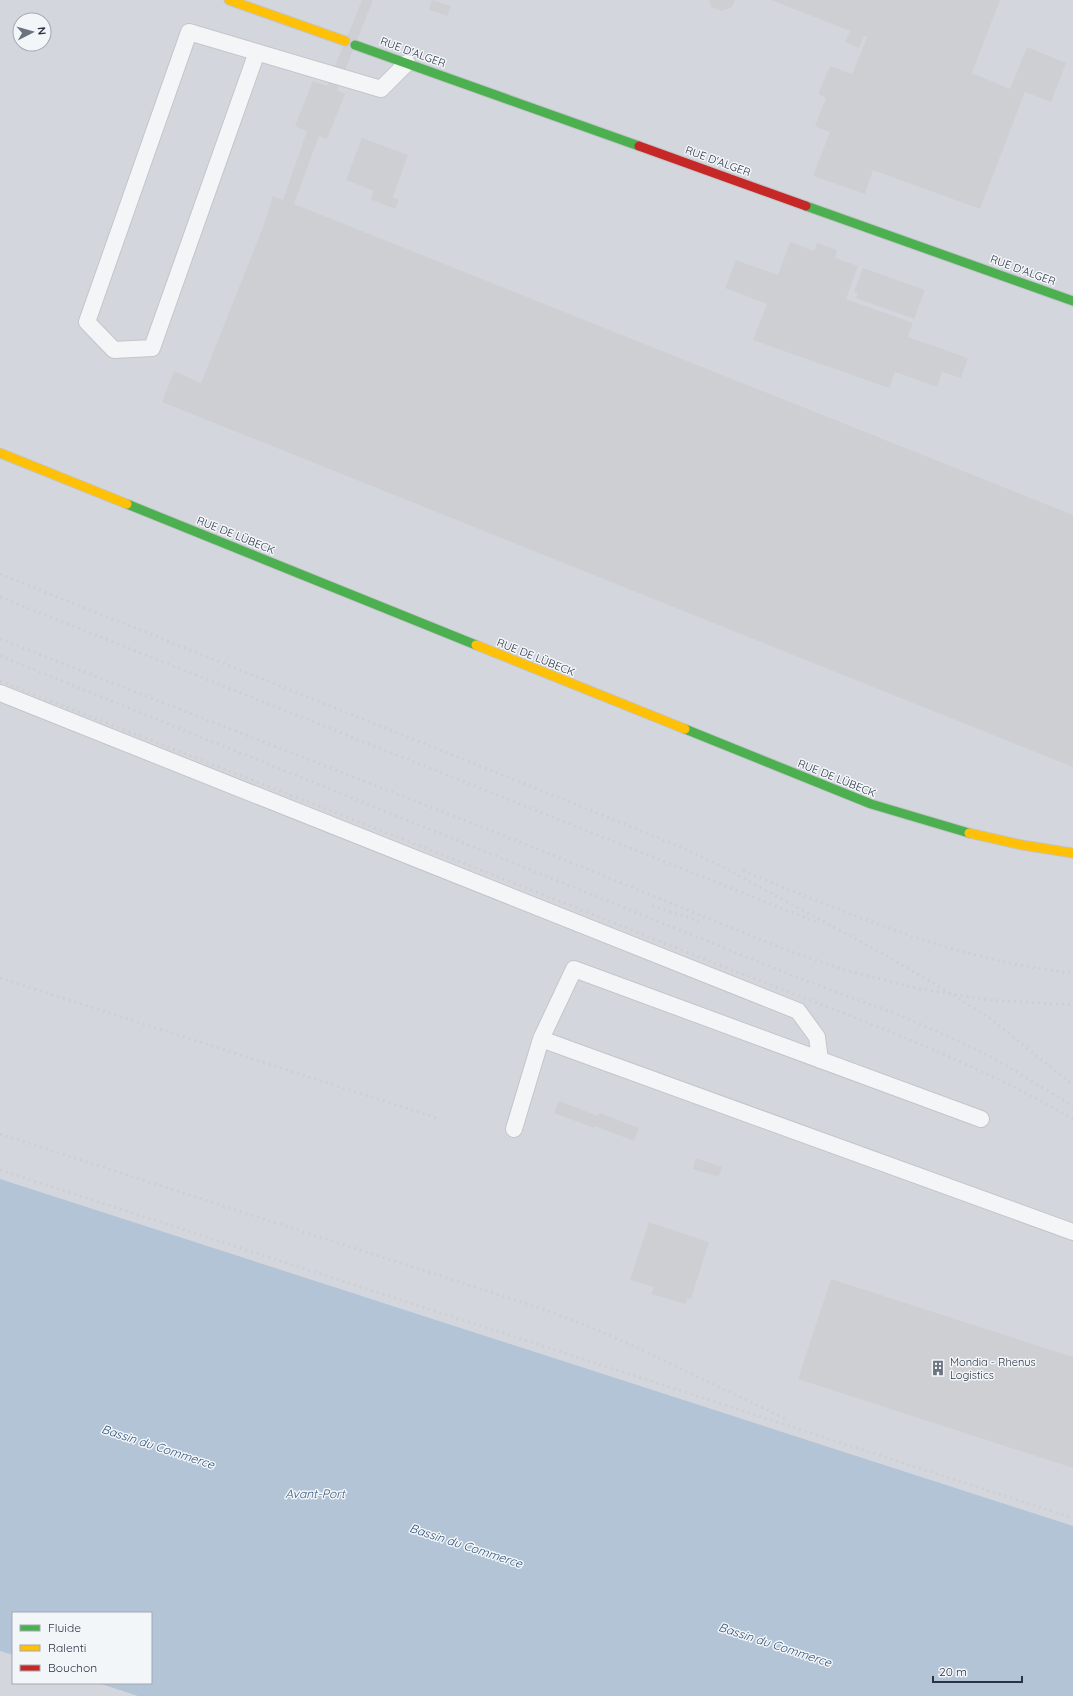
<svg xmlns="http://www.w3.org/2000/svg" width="1073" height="1696" viewBox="0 0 1073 1696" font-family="Quicksand,sans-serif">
	<rect width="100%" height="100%" fill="#e5e7ea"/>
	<path fill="#d3d7dd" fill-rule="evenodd" d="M0,0H1073V1696H0ZM20,20H44V44H20ZM13,1613H151V1683H13Z"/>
	<path fill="#b3c4d6" d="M0,1179L1073,1526V1696H138L98,1683H151V1613H13V1655L0,1651Z"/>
	<path fill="#cdcfd3" d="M362,0H373L337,90L345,94L327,139L319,136L294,204L1073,515V767L162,402L174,371L201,383L263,227L273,196L283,200L307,131L295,126L313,81L327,86Z
		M432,0L451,6L447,16L429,10Z
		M709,0H735L732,7L722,11L711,7Z
		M771,0H1000L972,73L1010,89L1027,47L1066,63L1051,102L1025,92L980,209L873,170L865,194L813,176L830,132L815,126L826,98L818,94L830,66L852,74L867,37L864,36L859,48L845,42L850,31Z
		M362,138L408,155L393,197L399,200L395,209L370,199L374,191L346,180Z
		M790,242L814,251L817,243L837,250L835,258L858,266L846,299L913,323L908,337L968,358L961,378L942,372L937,387L895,372L889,388L753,340L767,304L725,288L736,260L778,275Z
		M863,268L925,290L914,319L856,298L858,293L854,292Z
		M559,1101L598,1116L600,1113L639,1128L634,1141L595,1126L594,1128L554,1113Z
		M696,1158L722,1167L719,1177L693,1169Z
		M649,1222L709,1242L691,1299L687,1298L686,1304L651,1294L654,1287L630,1280Z
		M831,1279L1073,1357V1468L798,1379Z"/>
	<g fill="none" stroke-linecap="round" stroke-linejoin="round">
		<defs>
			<path id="lane" d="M257,52L152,348L114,350L87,322L189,32L381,89L407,63
				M0,693L798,1011L817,1037L820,1060
				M541,1039L574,969L981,1119
				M514,1129L541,1039L1073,1232"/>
			<path id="fast" d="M355,45L639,146
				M806,206L1073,301
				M127,504L476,645
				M685,729L871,804L969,833"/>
			<path id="slow" d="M229,0L345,41
				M0,453L127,504
				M476,645L685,729
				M969,833L1022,845L1073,853"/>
			<path id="jam" d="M639,146L806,206"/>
		</defs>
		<use href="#lane" stroke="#c3c5c8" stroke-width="18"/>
		<use href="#fast" stroke="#c3c5c8" stroke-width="11"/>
		<use href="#slow" stroke="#c3c5c8" stroke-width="11"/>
		<use href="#jam" stroke="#c3c5c8" stroke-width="11"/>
		<use href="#lane" stroke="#f4f5f7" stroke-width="16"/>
		<use href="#fast" stroke="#4caf50" stroke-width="9"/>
		<use href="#slow" stroke="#ffc107" stroke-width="9"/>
		<use href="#jam" stroke="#c62828" stroke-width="9"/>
		<path stroke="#cdcfd2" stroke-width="3" stroke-dasharray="2 4" stroke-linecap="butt" d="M0,574L570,802L676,845L721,866L887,956L953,995L991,1019L1073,1085
			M0,597L816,922
			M0,639L520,842L789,951L848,971L920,989L991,1000L1073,1005
			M0,656L801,979L899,1015L945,1035L990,1056L1073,1106
			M0,681C231,772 463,862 694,955C821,1006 954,1050 1073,1119
			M743,871C850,914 957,961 1073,973
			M652,906L699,921
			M0,978L437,1118
			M0,1134L537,1307L585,1325L625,1342L786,1419
			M0,1170L1073,1518"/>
	</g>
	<defs>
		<symbol id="building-bare" viewBox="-9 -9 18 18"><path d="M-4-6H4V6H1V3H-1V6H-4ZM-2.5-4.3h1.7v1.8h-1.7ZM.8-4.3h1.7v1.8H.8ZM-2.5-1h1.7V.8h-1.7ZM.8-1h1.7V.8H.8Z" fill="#6b737f" stroke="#f3f6f9" stroke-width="2.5" paint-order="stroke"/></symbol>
	</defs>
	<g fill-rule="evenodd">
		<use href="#building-bare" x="927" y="1357" width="22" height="22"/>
	</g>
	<g text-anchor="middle" stroke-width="3" stroke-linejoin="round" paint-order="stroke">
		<g font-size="11" fill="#2a3445" stroke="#f3f6f9">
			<text transform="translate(413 52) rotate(20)" y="4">RUE D'ALGER</text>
			<text transform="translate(718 161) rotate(20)" y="4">RUE D'ALGER</text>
			<text transform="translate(1023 270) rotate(20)" y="4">RUE D'ALGER</text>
			<text transform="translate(236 535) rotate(22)" y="4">RUE DE LÜBECK</text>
			<text transform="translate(536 657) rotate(22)" y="4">RUE DE LÜBECK</text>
			<text transform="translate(837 778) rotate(22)" y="4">RUE DE LÜBECK</text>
		</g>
		<g font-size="11" fill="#2a3445" stroke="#f3f6f9" text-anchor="start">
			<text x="950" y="1366">Mondia - Rhenus<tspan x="950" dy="13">Logistics</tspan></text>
		</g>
		<g font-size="12" font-style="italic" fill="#31547c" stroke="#f3f6f9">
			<text transform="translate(158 1447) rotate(18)" y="4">Bassin du Commerce</text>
			<text x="315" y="1498">Avant-Port</text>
			<text transform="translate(466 1546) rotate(18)" y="4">Bassin du Commerce</text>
			<text transform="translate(775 1645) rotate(18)" y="4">Bassin du Commerce</text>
		</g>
	</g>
	<rect x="12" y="1612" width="140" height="72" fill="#f3f6f9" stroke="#a3a8b1"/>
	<rect x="20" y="1625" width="20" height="6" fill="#4caf50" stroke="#a3a8b1"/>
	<text x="48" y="1632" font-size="12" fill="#2a3445">Fluide</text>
	<rect x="20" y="1645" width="20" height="6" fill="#ffc107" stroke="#a3a8b1"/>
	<text x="48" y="1652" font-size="12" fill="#2a3445">Ralenti</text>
	<rect x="20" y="1665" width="20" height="6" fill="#c62828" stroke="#a3a8b1"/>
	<text x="48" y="1672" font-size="12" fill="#2a3445">Bouchon</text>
	<g transform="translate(32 32) rotate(84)"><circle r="19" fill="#f3f6f9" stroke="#a3a8b1"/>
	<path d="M0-3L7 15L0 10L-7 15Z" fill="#6b737f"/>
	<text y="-6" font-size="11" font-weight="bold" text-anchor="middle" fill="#2a3445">N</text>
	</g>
	<path d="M933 1676v6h89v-6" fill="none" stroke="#2a3445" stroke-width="2"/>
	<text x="939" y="1676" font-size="12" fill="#2a3445" stroke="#f3f6f9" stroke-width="3" paint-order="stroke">20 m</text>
</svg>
